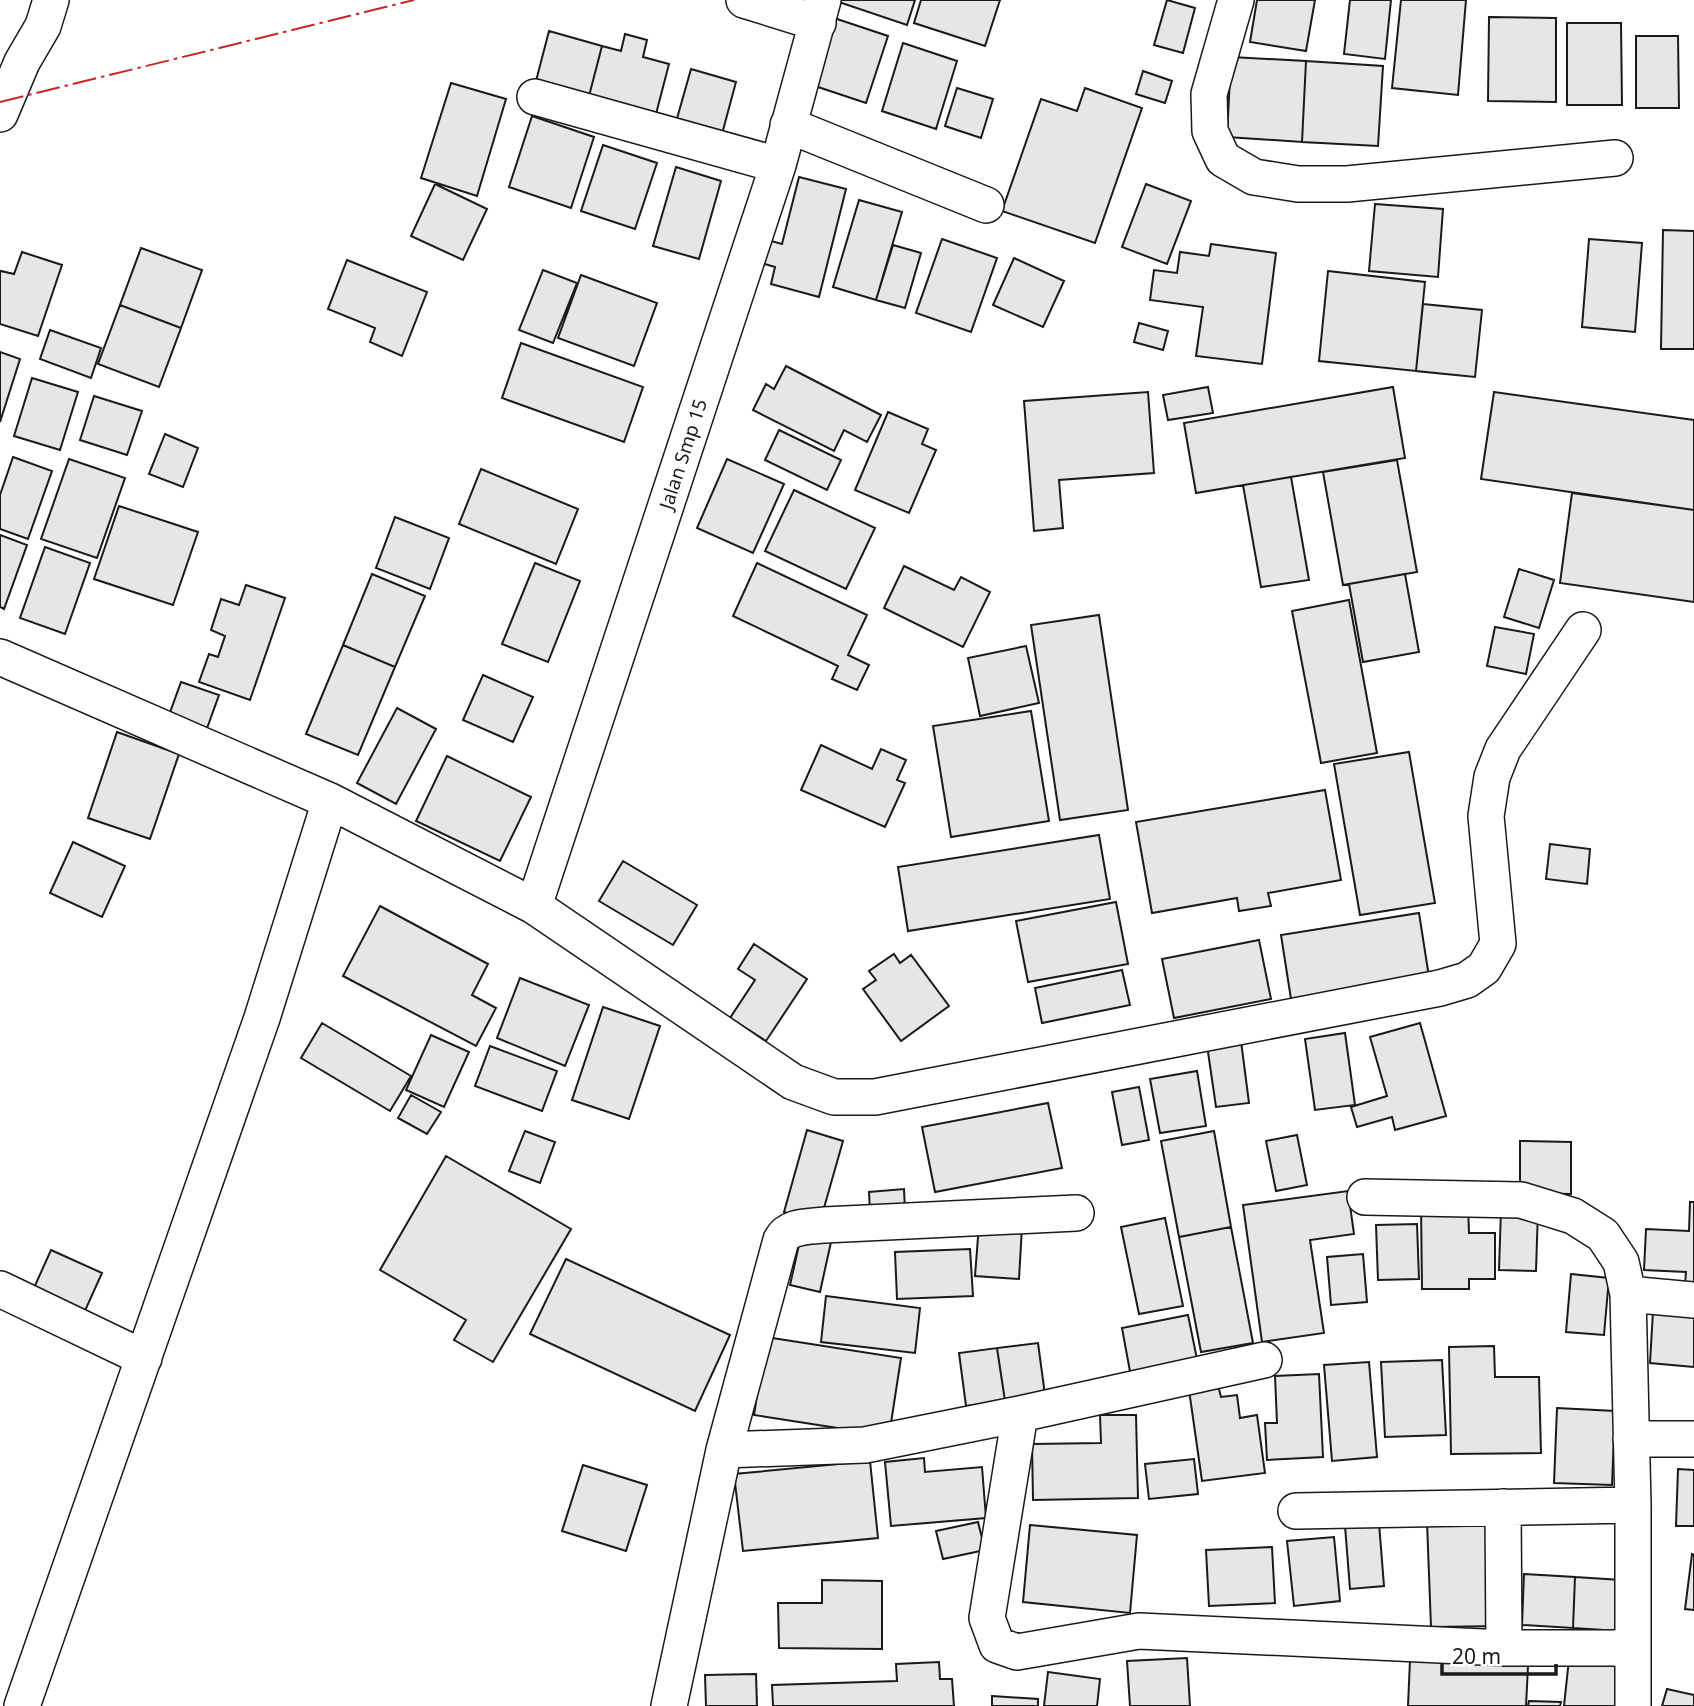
<svg xmlns="http://www.w3.org/2000/svg" width="1694" height="1706" viewBox="0 0 1694 1706" font-family="'Noto Sans',sans-serif">
	<rect width="100%" height="100%" fill="#fff"/>
	<path fill="#e6e6e6" stroke="#1a1a1a" stroke-width="2" d="M833,0H915L907,25Z
		M921,0H1000L985,46L914,23Z
		M1167,0L1195,8L1183,53L1154,45Z
		M1257,0H1315L1306,51L1250,42Z
		M1350,0H1391L1385,59L1344,54Z
		M1401,0H1466L1458,95L1392,88Z
		M1489,17L1556,18V102L1488,101Z
		M834,18L888,36L866,103L812,85Z
		M1567,23H1621L1622,105H1567Z
		M549,31L602,46L589,96L536,81Z
		M625,34L647,40L643,57L669,64L656,114L589,96L602,46L621,51Z
		M1636,36H1678L1679,108H1636Z
		M903,43L957,61L936,129L882,111Z
		M1231,57L1306,61L1302,142L1227,137Z
		M1306,61L1383,66L1378,146L1302,142Z
		M691,69L736,82L722,134L676,122Z
		M1143,71L1172,81L1165,103L1136,94Z
		M451,83L506,99L477,196L421,178Z
		M957,88L993,99L981,138L945,126Z
		M1085,88L1142,108L1095,243L1002,211L1041,99L1077,111Z
		M532,116L594,137L571,208L509,187Z
		M603,145L657,163L635,229L581,211Z
		M676,167L721,181L699,259L653,246Z
		M799,177L846,189L819,297L771,284L775,267L758,262L764,239L782,244Z
		M435,184L487,209L463,260L411,236Z
		M1146,184L1191,201L1167,264L1122,247Z
		M859,200L902,212L876,300L833,287Z
		M1375,204L1443,209L1438,277L1369,271Z
		M1663,230L1694,231V349H1661Z
		M942,239L997,258L971,332L916,313Z
		M1589,239L1642,243L1635,332L1582,327Z
		M1211,244L1276,253L1262,364L1196,356L1203,307L1150,300L1154,270L1177,273L1180,252L1209,256Z
		M893,245L921,253L905,308L876,300Z
		M141,248L202,270L181,328L120,305Z
		M22,252L62,265L38,336L0,324V273L1,271L14,274Z
		M1014,258L1064,281L1043,327L993,305Z
		M347,260L427,292L402,356L370,342L375,328L328,309Z
		M543,270L577,283L553,343L519,330Z
		M1328,271L1425,282L1416,371L1319,361Z
		M581,275L657,303L634,366L558,338Z
		M1423,304L1482,310L1475,377L1416,371Z
		M120,305L181,328L159,387L98,364Z
		M1139,323L1168,331L1163,350L1134,342Z
		M50,330L101,348L91,378L40,359Z
		M521,343L643,387L624,442L502,398Z
		M0,352L20,359L0,422Z
		M786,366L881,415L867,442L844,430L834,451L753,410L766,384L774,389Z
		M32,378L78,392L60,450L14,436Z
		M1208,387L1213,413L1168,420L1163,395Z
		M1393,387L1405,458L1196,493L1184,423Z
		M1148,392L1154,473L1059,480L1063,528L1034,531L1024,401Z
		M1494,392L1694,420V510L1481,479Z
		M94,396L142,411L127,455L80,440Z
		M888,412L928,429L922,444L936,450L909,513L855,490Z
		M779,430L841,460L827,490L765,460Z
		M165,434L198,448L183,487L149,474Z
		M13,457L52,471L28,539L0,529V495Z
		M69,459L125,478L97,558L41,539Z
		M727,459L784,484L753,553L697,528Z
		M1397,460L1417,572L1343,585L1323,472Z
		M481,469L578,509L556,564L459,524Z
		M1291,477L1309,580L1261,587L1243,485Z
		M794,490L875,528L846,589L765,551Z
		M1572,493L1694,510V602L1560,583Z
		M119,506L198,532L173,605L94,579Z
		M395,517L449,538L430,589L376,568Z
		M0,535L27,545L4,609L0,607Z
		M45,547L90,563L65,634L20,618Z
		M535,563L580,581L548,662L502,644Z
		M757,563L867,615L848,655L869,665L857,690L832,679L838,666L733,616Z
		M904,566L954,590L961,577L990,592L963,647L884,608Z
		M1519,569L1554,580L1539,628L1504,617Z
		M372,574L425,596L395,667L343,645Z
		M1405,574L1419,652L1363,662L1349,584Z
		M246,585L285,598L250,700L199,682L209,654L218,657L225,636L211,630L221,599L239,605Z
		M1349,600L1377,753L1321,763L1292,611Z
		M1099,615L1128,810L1060,820L1031,625Z
		M1495,627L1534,634L1526,674L1487,666Z
		M343,645L395,667L358,755L306,734Z
		M1026,646L1039,703L980,716L968,658Z
		M483,675L533,697L513,742L463,720Z
		M181,682L219,695L206,731L168,718Z
		M397,708L436,729L396,804L357,783Z
		M1031,711L1049,821L951,837L933,726Z
		M117,732L179,754L150,839L88,818Z
		M821,745L872,769L881,749L906,760L897,780L905,783L885,827L801,790Z
		M1409,752L1435,903L1360,915L1334,764Z
		M447,756L531,797L500,861L416,821Z
		M1325,790L1341,880L1268,893L1271,906L1239,911L1237,898L1152,913L1136,822Z
		M1099,835L1110,899L908,931L898,867Z
		M73,842L125,866L102,917L50,893Z
		M1550,844L1590,849L1587,884L1546,879Z
		M623,861L697,905L673,945L599,901Z
		M1116,902L1128,964L1028,982L1016,921Z
		M380,906L488,964L472,995L496,1008L476,1046L343,976Z
		M1419,913L1429,977L1291,999L1281,935Z
		M1259,940L1271,999L1174,1018L1162,959Z
		M754,944L807,979L766,1041L730,1018L755,980L738,969Z
		M894,954L900,963L911,955L949,1006L901,1041L863,989L876,980L869,971Z
		M1122,970L1130,1005L1042,1023L1035,988Z
		M520,978L589,1005L565,1066L497,1038Z
		M603,1007L660,1026L629,1119L572,1100Z
		M322,1023L411,1076L390,1111L301,1058Z
		M1420,1023L1446,1116L1395,1130L1392,1117L1357,1127L1351,1107L1387,1096L1370,1037Z
		M1345,1033L1355,1105L1315,1110L1305,1039Z
		M431,1035L469,1052L444,1107L406,1090Z
		M1241,1041L1249,1103L1216,1107L1207,1045Z
		M490,1046L557,1071L542,1111L475,1086Z
		M1197,1071L1206,1126L1160,1133L1150,1079Z
		M1139,1087L1149,1140L1122,1145L1112,1092Z
		M411,1095L441,1112L427,1134L398,1118Z
		M1048,1103L1062,1168L935,1192L922,1127Z
		M807,1130L843,1141L820,1222L784,1212Z
		M525,1131L555,1142L540,1183L509,1171Z
		M1214,1131L1231,1227L1179,1237L1161,1141Z
		M1297,1135L1307,1185L1276,1191L1266,1141Z
		M1520,1141L1571,1142V1194L1520,1193Z
		M446,1156L571,1229L493,1362L454,1340L466,1320L380,1270Z
		M904,1189L905,1211L870,1213L869,1192Z
		M1348,1191L1354,1234L1310,1240L1324,1333L1262,1342L1243,1205Z
		M1690,1202H1694V1284H1685L1686,1272L1644,1270L1646,1229L1689,1231Z
		M1421,1206H1468L1469,1233H1495V1279H1469V1289H1422Z
		M1501,1209L1538,1210L1536,1271L1499,1270Z
		M1165,1218L1183,1306L1139,1314L1121,1227Z
		M979,1224L1022,1227L1019,1279L975,1276Z
		M1417,1224L1419,1279L1378,1280L1376,1225Z
		M1231,1227L1253,1343L1201,1352L1179,1237Z
		M801,1236L831,1242L820,1292L790,1285Z
		M970,1249L973,1296L897,1299L895,1252Z
		M51,1250L102,1273L84,1313L33,1290Z
		M1363,1254L1367,1302L1331,1305L1327,1257Z
		M566,1259L730,1335L695,1411L530,1334Z
		M1571,1274L1609,1278L1604,1335L1566,1332Z
		M826,1296L920,1308L915,1353L821,1342Z
		M1653,1311L1694,1314V1367L1650,1363Z
		M1188,1315L1198,1364L1131,1377L1122,1328Z
		M766,1337L901,1358L889,1436L754,1415Z
		M1038,1343L1045,1395L1005,1401L997,1348Z
		M1494,1346L1495,1377H1539L1541,1453L1451,1454L1449,1347Z
		M997,1348L1005,1401L966,1406L959,1353Z
		M1442,1360L1446,1435L1385,1437L1381,1362Z
		M1369,1362L1377,1457L1332,1461L1324,1365Z
		M1319,1374L1323,1457L1267,1460L1265,1423H1277L1275,1376Z
		M1218,1385L1221,1397L1237,1395L1240,1418L1257,1415L1265,1473L1202,1481L1189,1390Z
		M1557,1408L1615,1411L1612,1485L1554,1483Z
		M1100,1415H1136L1138,1498L1033,1500L1032,1444L1101,1443Z
		M924,1458L925,1472L982,1467L986,1518L891,1526L885,1462Z
		M1194,1459L1198,1494L1149,1499L1145,1464Z
		M870,1461L878,1538L743,1551L734,1474Z
		M583,1465L647,1485L626,1551L562,1531Z
		M1678,1469L1694,1470V1526H1676Z
		M1500,1520L1503,1626L1431,1627L1427,1522Z
		M978,1522L985,1550L943,1559L936,1531Z
		M1379,1523L1384,1586L1350,1589L1345,1526Z
		M1030,1525L1137,1535L1130,1613L1023,1602Z
		M1334,1537L1340,1601L1294,1606L1287,1541Z
		M1272,1547L1275,1603L1209,1606L1206,1550Z
		M1692,1554L1694,1555V1610L1685,1609Z
		M1524,1574L1575,1577L1573,1628L1522,1625Z
		M1575,1577L1621,1580L1619,1631L1573,1628Z
		M822,1580L882,1581V1649L779,1648L778,1603H822Z
		M1187,1658L1190,1706H1130L1127,1661Z
		M1569,1659L1626,1665L1622,1706H1564Z
		M1410,1660L1528,1666L1526,1706H1408Z
		M939,1662L940,1679H952L954,1706H773L772,1685L897,1681L896,1664Z
		M1048,1672L1100,1679L1097,1706H1044Z
		M756,1674L757,1706H706L705,1675Z
		M1667,1689L1694,1695V1706H1662Z
		M992,1696L1038,1699V1706H992Z
		M1529,1701L1561,1702L1560,1706H1528Z"/>
	<g fill="none" stroke-linecap="round" stroke-linejoin="round">
		<defs>
			<path id="minor" d="M744,0L818,23
				M1236,0L1209,94L1210,131L1223,159L1254,177L1298,184H1347L1615,158
				M535,97L778,165
				M0,114L22,62L43,26L51,0
				M788,125L986,205
				M0,657L330,801
				M534,906L778,165L823,0
				M1365,1197L1521,1200L1573,1216L1603,1235L1621,1262L1628,1294L1633,1505V1706
				M0,1289L144,1358
				M1628,1294L1694,1300
				M1020,1414L987,1618L997,1645L1017,1652L1139,1631L1504,1648H1632
				M1631,1439H1694
				M724,1450L865,1445L1020,1414L1264,1360
				M1503,1507L1504,1648
				M1296,1511L1633,1505
				M22,1706L262,1018L330,801L534,906L793,1082L834,1097H875L1440,988L1467,980L1484,968L1498,944L1486,816L1492,777L1503,749L1583,630
				M669,1706L724,1450L781,1240C789,1225 809,1227 824,1225L1076,1213"/>
		</defs>
		<use href="#minor" stroke="#1a1a1a" stroke-width="38"/>
		<use href="#minor" stroke="#fff" stroke-width="35"/>
		<path stroke="#c62828" stroke-width="2" stroke-dasharray="24 5 3.5 5" stroke-linecap="butt" d="M0,102L414,0"/>
	</g>
	<g text-anchor="middle" stroke-width="5" stroke-linejoin="round" paint-order="stroke">
		<g font-size="19" fill="#1a1a1a" stroke="#fff">
			<text transform="translate(683 454) rotate(-72)" y="7">Jalan Smp 15</text>
		</g>
	</g>
	<path d="M1442 1664v10h114v-10" fill="none" stroke="#1a1a1a" stroke-width="3.5"/>
	<text x="1452" y="1664" font-size="21" fill="#1a1a1a" stroke="#ffffff" stroke-width="5" paint-order="stroke">20 m</text>
</svg>
